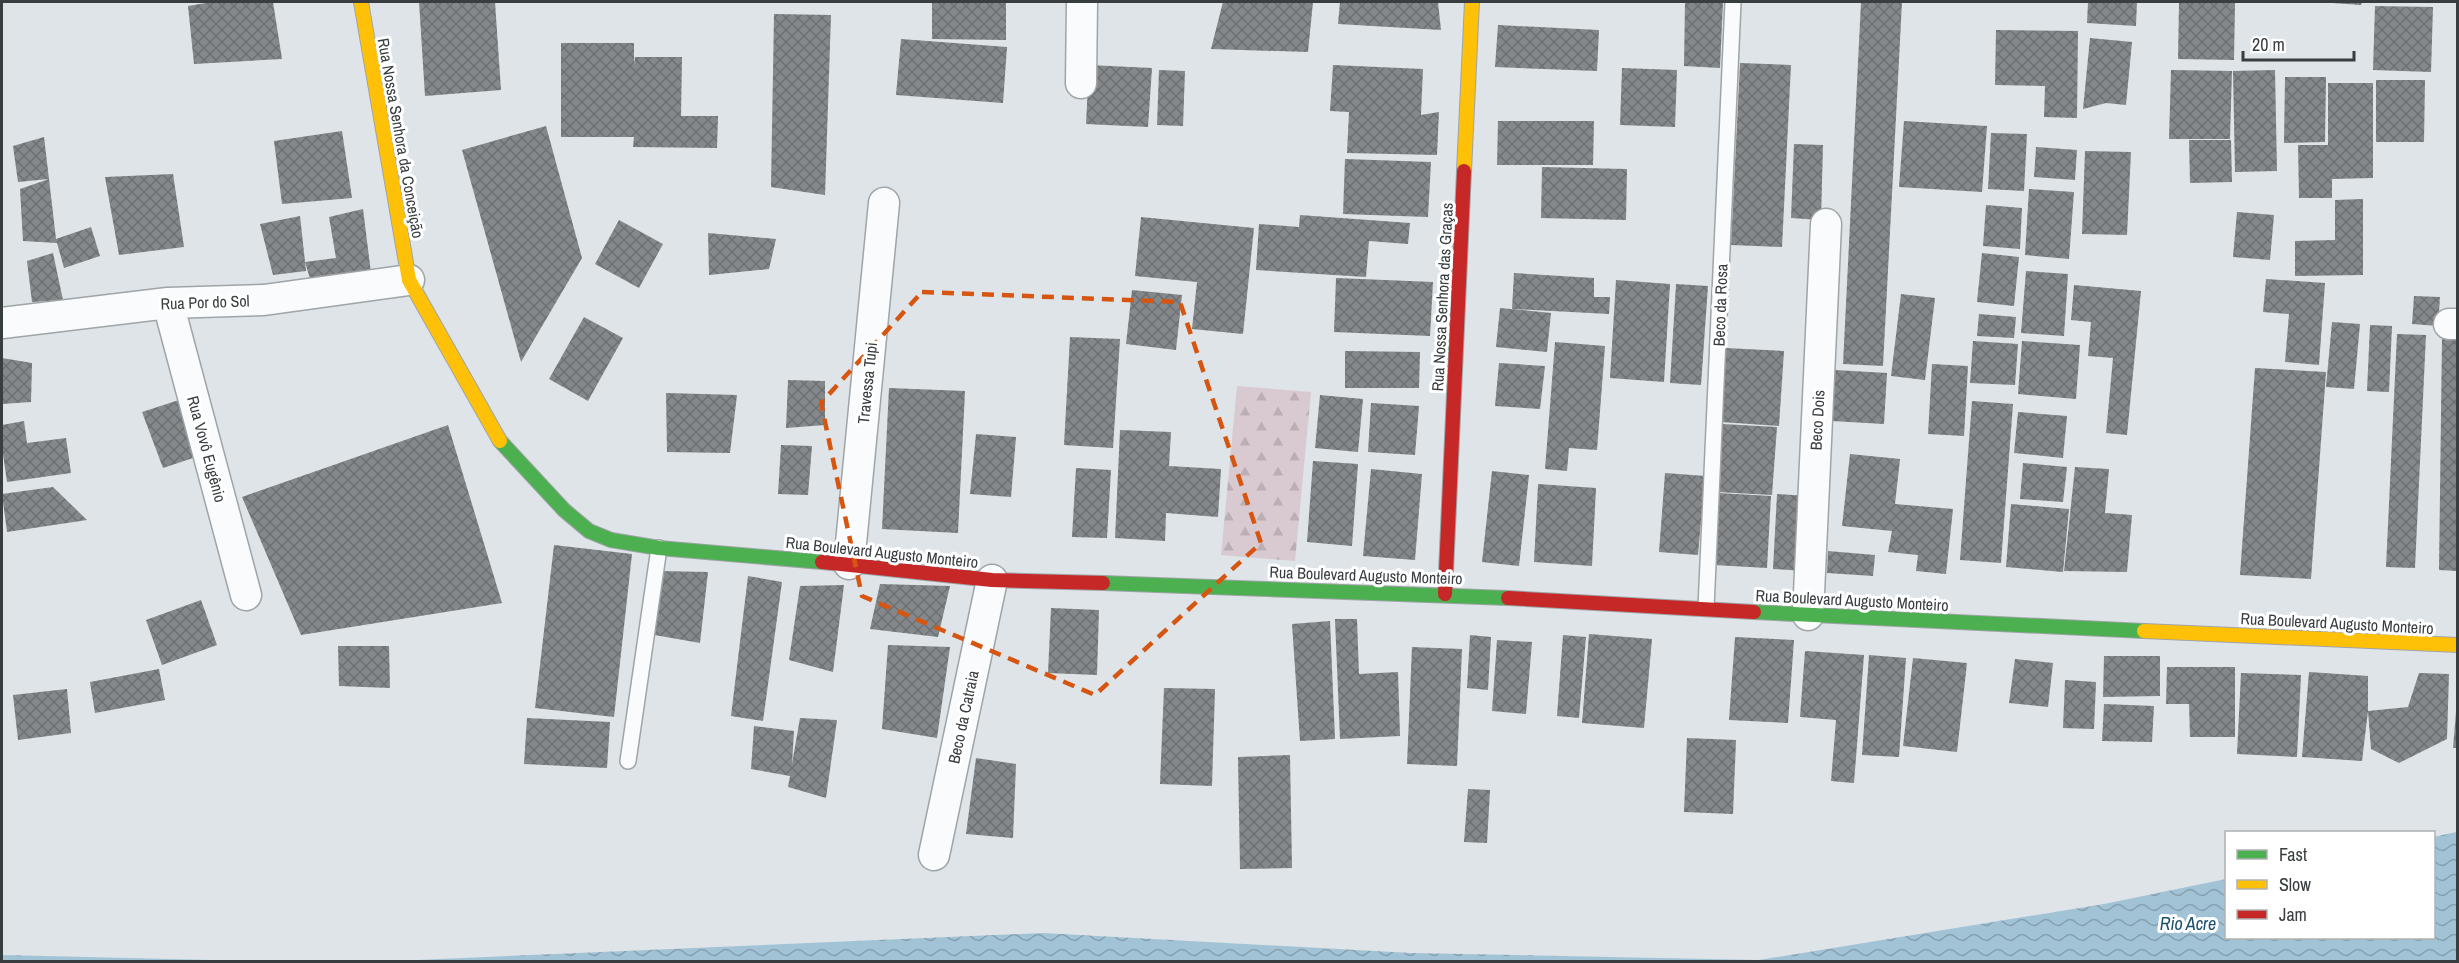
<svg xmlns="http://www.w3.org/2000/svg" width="2459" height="963" viewBox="0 0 2459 963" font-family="'Archivo Narrow',sans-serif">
	<defs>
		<pattern id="forest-firs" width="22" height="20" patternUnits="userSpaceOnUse" patternTransform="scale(1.5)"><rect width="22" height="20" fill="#d9cad1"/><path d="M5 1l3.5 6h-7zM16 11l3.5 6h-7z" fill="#bbaeb4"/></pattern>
		<pattern id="water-waves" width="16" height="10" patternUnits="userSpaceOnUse" patternTransform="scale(1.5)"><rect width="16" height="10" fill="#a2c3d6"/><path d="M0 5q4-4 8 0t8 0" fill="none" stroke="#85a0af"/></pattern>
		<pattern id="building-cross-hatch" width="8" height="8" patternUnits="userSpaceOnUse" patternTransform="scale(1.5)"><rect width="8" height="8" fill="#84888a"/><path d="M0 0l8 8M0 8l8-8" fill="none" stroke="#6d7072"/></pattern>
	</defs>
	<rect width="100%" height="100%" fill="#dee4e8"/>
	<path fill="url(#forest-firs)" d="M1237,386L1311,392L1295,561L1221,555Z"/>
	<path fill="url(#water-waves)" d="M2456,832L2458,833L2457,961H393L1043,933L1411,953L1759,960L2104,904L2226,879V938H2434V837Z
		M2,955L254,961L2,962Z"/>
	<path fill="url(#building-cross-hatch)" d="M212,2H273L282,59L194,64L188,6Z
		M419,2H495L501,90L425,96Z
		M932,2H1006V40L932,39Z
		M1223,2H1313L1308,52L1211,49Z
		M1340,2H1438L1441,30L1338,24Z
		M1685,2H1723L1720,68L1684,66Z
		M1861,2H1902L1883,366L1843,364Z
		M2088,2H2137L2136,26L2087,23Z
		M2179,2L2235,3L2234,60L2178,59Z
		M2332,2H2362L2361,5L2332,3Z
		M2375,6L2433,7L2431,72L2373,70Z
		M774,14L831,15L825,195L771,187Z
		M1498,25L1599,30L1597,71L1495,67Z
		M1996,30L2078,31L2077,118L2044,117L2045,86L1995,85Z
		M2090,38L2132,42L2126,105L2106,103L2083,109Z
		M901,39L1007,47L1003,103L896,95Z
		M561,43H634V65L635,57H682L681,116H718L717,148L633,147L634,137H561Z
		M1740,63L1791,65L1782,247L1731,245Z
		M1089,65L1152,68L1148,127L1086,124Z
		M1333,65L1423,69L1421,115L1439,112L1437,155L1347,153L1349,112L1330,111Z
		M1622,68L1677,70L1675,127L1620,125Z
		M1159,70L1185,71L1183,126L1157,125Z
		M2171,70L2232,71L2230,139H2169Z
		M2275,70L2277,171L2235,172L2233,71Z
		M2285,77H2326L2325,142L2284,143Z
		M2376,80H2425L2424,142H2376Z
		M2328,83H2373V178L2332,179V198H2299L2298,145H2328Z
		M1498,121H1594L1593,165H1497Z
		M1904,121L1987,126L1982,192L1899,187Z
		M546,126L582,258L521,362L462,150Z
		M342,131L352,198L282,204L274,141Z
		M1991,133L2027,134L2024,191L1988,189Z
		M44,137L49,179L56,239L91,227L100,256L64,268L57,243L23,241L20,189L49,179L18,182L13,146Z
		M2189,140H2231L2232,182L2190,183Z
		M1794,144L1823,145L1821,220L1791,218Z
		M2036,147L2077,150L2075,180L2034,177Z
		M2085,151L2131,152L2127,235L2082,234Z
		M1345,159L1431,162L1428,217L1343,214Z
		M1542,167L1627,169L1626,220L1541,218Z
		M173,174L184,247L119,255L105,177Z
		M2029,189L2074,192L2069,259L2025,255Z
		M2363,199V275L2295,276V241L2335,240V200Z
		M1986,205L2022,208L2020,249L1983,246Z
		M363,209L371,273L311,282L305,262L336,258L329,217Z
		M2237,212L2274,215L2270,260L2233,257Z
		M1300,215L1410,223L1408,244L1369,241L1366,277L1256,270L1259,224L1299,227Z
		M300,216L306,271L273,275L260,224Z
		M1141,217L1254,228L1243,334L1192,329L1197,282L1135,276Z
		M619,220L663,244L639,288L595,264Z
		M708,233L776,239L769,269L709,275Z
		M53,253L63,300L32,302L27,261Z
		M1982,253L2019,257L2014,306L1977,302Z
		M2026,271L2068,274L2064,336L2021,333Z
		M1514,273L1594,278V297H1610L1609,314L1512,309Z
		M1336,278L1433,282L1430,336L1334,332Z
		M2266,279L2325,283L2319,365L2285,362L2289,314L2263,312Z
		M1616,280L1670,284L1664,382L1610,378Z
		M1676,284L1708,286L1701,385L1670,383Z
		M2074,285L2141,291L2127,435L2106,433L2113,358L2088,356L2091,322L2071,320Z
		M1132,290L1182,295L1176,350L1126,344Z
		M1901,294L1935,298L1925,380L1891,376Z
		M2414,296L2440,297L2438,326L2412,324Z
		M1500,308L1551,313L1547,352L1496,347Z
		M1979,314L2016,317L2014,338L1977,336Z
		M584,317L623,338L588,401L549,379Z
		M2332,322L2360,324L2354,389L2326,387Z
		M2370,325L2392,326L2389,392L2367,391Z
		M2397,334L2426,335L2415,568L2386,567Z
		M1070,337L1120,339L1113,448L1064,445Z
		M2442,337H2458V571L2439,570Z
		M1973,341L2018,344L2015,385L1970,383Z
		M2022,341L2080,345L2076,399L2018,394Z
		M1555,342L1605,346L1597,450L1569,448L1567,471L1545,469Z
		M1726,348L1784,351L1779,426L1721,422Z
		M1345,351L1420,352L1419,388H1345Z
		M2,358L32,363L31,402L2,404Z
		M1499,363L1545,366L1540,409L1495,406Z
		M1932,364L1968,366L1964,436L1928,434Z
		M2255,368L2326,372L2311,579L2240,575Z
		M1835,370L1887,373L1884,424L1832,421Z
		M788,380L825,381V425L786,428Z
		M889,388L965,391L958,533L882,529Z
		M666,393L737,395L730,453L667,452Z
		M1320,395L1363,399L1358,452L1315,448Z
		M179,400L199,456L163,468L142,412Z
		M1972,401L2013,404L2001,563L1960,560Z
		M1371,403L1419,406L1415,455L1368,452Z
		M2018,412L2067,416L2063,458L2014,453Z
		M24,421L27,443L66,438L71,473L7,482L2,447V425Z
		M1722,424L1777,427L1772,495L1717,492Z
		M448,425L502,603L301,635L242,497Z
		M1120,430L1171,432L1169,466L1221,469L1218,517L1166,513L1165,541L1115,538Z
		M976,434L1016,437L1011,497L970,494Z
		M781,445L812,446L808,495L778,494Z
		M1850,454L1900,459L1895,504L1953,509L1946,574L1916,571L1918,555L1888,552L1892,531L1842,526Z
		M1313,461L1358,464L1352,546L1307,542Z
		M2023,463L2067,467L2063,502L2020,499Z
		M2075,467L2109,469L2105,513L2132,515L2127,572L2064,571Z
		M1076,468L1111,470L1107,538L1072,537Z
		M1371,469L1422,474L1415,560L1363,556Z
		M1492,471L1529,475L1519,566L1482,562Z
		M1665,473L1705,476L1698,555L1659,552Z
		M1538,484L1596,488L1592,566L1534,562Z
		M53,487L87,520L7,532L2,494Z
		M1718,493L1771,496L1767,568L1714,565Z
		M1777,494L1807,496L1804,571L1773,569Z
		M2011,504L2069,509L2063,572L2006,567Z
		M554,545L632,554L614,717L535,708Z
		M1828,551L1875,555L1873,576L1827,573Z
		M659,571L708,572L700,643L649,634Z
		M748,576L782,582L763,721L731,716Z
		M880,584L950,586L938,637L870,629Z
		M844,585L833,672L789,660L800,586Z
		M201,600L217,645L162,665L146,620Z
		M1051,608L1099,610L1097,675L1048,673Z
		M1335,619H1357L1359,674L1398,672L1400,736L1340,739Z
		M1330,621L1335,739L1300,741L1292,624Z
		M1589,634L1652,639L1644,728L1582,723Z
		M1470,635L1491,637L1488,690L1467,688Z
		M1563,635L1586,637L1579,718L1557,716Z
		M1735,637L1794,640L1788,723L1729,720Z
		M1497,640L1532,642L1526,714L1492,711Z
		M888,645L950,647L937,738L882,729Z
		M338,646H389L390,688L339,686Z
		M1412,647L1462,649L1457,766L1407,764Z
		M1805,651L1864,655L1854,783L1831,781L1836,720L1800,717Z
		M1869,655L1906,658L1899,757L1862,755Z
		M2104,656H2160V696L2103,697Z
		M1913,658L1967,663L1957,752L1903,746Z
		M2015,659L2053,663L2048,707L2009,703Z
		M2167,667H2235V737H2190L2189,704H2166Z
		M159,669L165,700L95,713L90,682Z
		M2309,672L2368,676V711L2408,707L2419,673L2449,674L2447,739L2399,763L2371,749L2368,711L2362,761L2302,757Z
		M2241,673L2301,675L2297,757L2237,754Z
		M2065,680L2096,682L2094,729L2063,728Z
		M1164,688L1215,689L1212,786L1160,784Z
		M67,689L71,733L18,740L13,695Z
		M2104,704L2154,706L2152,742L2102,741Z
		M2456,712H2458V748H2453Z
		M527,718L610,722L607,768L524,764Z
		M800,718L837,720L826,798L788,787L790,776L751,769L754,726L794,731L792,764Z
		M1687,738L1736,740L1733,814L1684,812Z
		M1290,755L1292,868L1240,869L1238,757Z
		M976,758L1016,764L1013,838L966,834Z
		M1468,789L1490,790L1487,843L1464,842Z"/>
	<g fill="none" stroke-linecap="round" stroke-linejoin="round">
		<defs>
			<path id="lane" d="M1706,608L1733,2
				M628,761L659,548"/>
			<path id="street" d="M1081,83L1082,2
				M168,303L246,595
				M2,323L168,303L264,300L409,280
				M2449,324H2458
				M849,564L884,203
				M1808,615L1826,224
				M934,855L992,580"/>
			<path id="fast" d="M500,441L564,510L589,531L611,540L659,548L822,562
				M1103,583L1508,598
				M1754,612L2144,631"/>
			<path id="slow" d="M361,2L409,280L500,441
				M1464,171L1472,2
				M2144,631L2458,645"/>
			<path id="jam" d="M822,562L992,580L1103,583
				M1445,594L1464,171
				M1508,598L1754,612"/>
		</defs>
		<use href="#lane" stroke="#9fa4a7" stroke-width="18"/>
		<use href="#street" stroke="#9fa4a7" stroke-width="33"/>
		<use href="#fast" stroke="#9fa4a7" stroke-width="16"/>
		<use href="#slow" stroke="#9fa4a7" stroke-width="16"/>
		<use href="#jam" stroke="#9fa4a7" stroke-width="16"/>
		<use href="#lane" stroke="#fafbfc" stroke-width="15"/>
		<use href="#street" stroke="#fafbfc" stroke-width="30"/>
		<use href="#fast" stroke="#4caf50" stroke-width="14"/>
		<use href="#slow" stroke="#ffc107" stroke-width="14"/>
		<use href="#jam" stroke="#c62828" stroke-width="14"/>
	</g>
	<path fill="none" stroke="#d65611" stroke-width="4.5" stroke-dasharray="12 8" stroke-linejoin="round" d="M922,292L1180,302L1261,543L1095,695L862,596L821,403Z"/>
	<g text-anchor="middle" stroke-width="6" stroke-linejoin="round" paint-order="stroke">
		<g font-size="16" fill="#383d3f" stroke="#fff">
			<text transform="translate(401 138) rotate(80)" y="6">Rua Nossa Senhora da Conceição</text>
			<text transform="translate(1442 297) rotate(-87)" y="6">Rua Nossa Senhora das Graças</text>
			<text transform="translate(205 302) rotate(-2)" y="6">Rua Por do Sol</text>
			<text transform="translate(1720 305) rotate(-88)" y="6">Beco da Rosa</text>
			<text transform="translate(867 383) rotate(-84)" y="6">Travessa Tupi</text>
			<text transform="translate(1817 420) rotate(-87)" y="6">Beco Dois</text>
			<text transform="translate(207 449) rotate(75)" y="6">Rua Vovô Eugênio</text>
			<text transform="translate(882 552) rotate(6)" y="6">Rua Boulevard Augusto Monteiro</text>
			<text transform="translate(1366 575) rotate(2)" y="6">Rua Boulevard Augusto Monteiro</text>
			<text transform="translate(1852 600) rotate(3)" y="6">Rua Boulevard Augusto Monteiro</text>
			<text transform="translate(2337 623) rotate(3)" y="6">Rua Boulevard Augusto Monteiro</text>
			<text transform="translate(963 717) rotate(-78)" y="6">Beco da Catraia</text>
		</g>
		<g font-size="18" font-style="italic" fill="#19516b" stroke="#fff">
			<text x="2188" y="930">Rio Acre</text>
		</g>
	</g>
	<rect width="2459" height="963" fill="none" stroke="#383d3f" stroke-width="6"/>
	<rect x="2225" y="831" width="210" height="108" fill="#ffffff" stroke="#afb1b2" stroke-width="1.5"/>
	<rect x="2237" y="850" width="30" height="9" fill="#4caf50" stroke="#afb1b2" stroke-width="1.5"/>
	<text x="2279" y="861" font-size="18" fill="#383d3f">Fast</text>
	<rect x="2237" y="880" width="30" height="9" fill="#ffc107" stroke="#afb1b2" stroke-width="1.5"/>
	<text x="2279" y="891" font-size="18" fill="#383d3f">Slow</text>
	<rect x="2237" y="910" width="30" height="9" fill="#c62828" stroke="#afb1b2" stroke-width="1.5"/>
	<text x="2279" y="921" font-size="18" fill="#383d3f">Jam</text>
	<path d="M2243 51v9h111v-9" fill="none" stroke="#383d3f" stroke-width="3"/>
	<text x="2252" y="51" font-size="18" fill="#383d3f" stroke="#ffffff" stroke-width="4.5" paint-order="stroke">20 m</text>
</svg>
